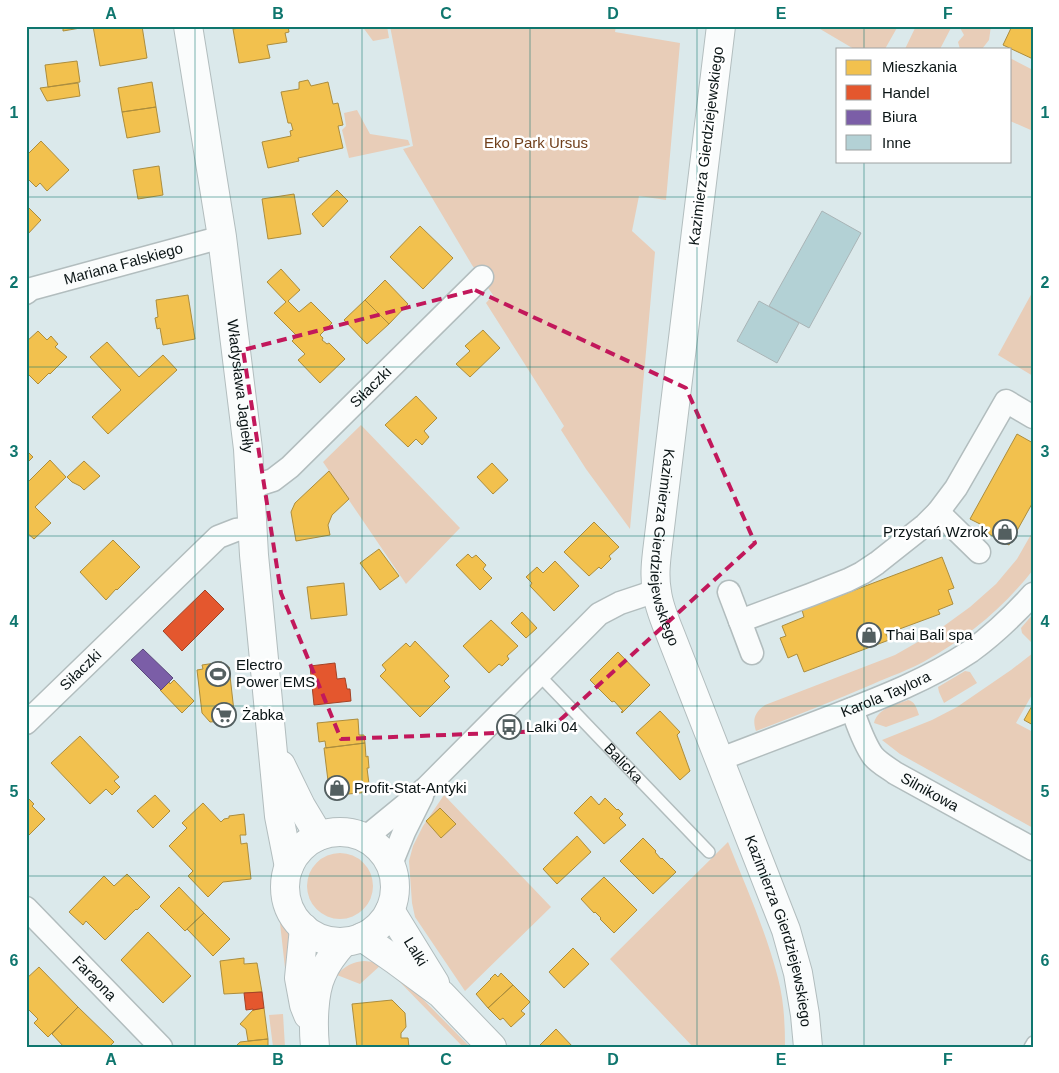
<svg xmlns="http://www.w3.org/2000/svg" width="1059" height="1073" viewBox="0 0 1059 1073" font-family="Helvetica,sans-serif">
	<rect width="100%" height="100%" fill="#dbe9eb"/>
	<path fill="#e8cdb8" d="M362,26H387L389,38L373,41Z
		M390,26H616L615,32L680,43L666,200L639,196L632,231L655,252L630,529L586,469L561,430L564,426L486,303L493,295L472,265L403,149L413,146Z
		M815,26H898L885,49H854Z
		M916,26H952L940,49H905Z
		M959,26H991L989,40L982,49H960L958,42L964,35Z
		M1010,58L1033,70V131L1010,121Z
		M357,110L370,134L408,140L410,145L349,158L342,130L346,126L344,113Z
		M1033,291V376L998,355Z
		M361,425L460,528L406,584L323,462Z
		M1033,531V570C1003,608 967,638 925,661C909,670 891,676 873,684C834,701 795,716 756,731C752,719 755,712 765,705L895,655L937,631L970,607L996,584L1017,559Z
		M1033,614V640L1031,642L1022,633L1021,628Z
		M1033,653V693L1016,723L1033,732V828L900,754L882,740L932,720L957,707L1011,670Z
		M965,671L970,672L977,683L944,703L939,692L938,687Z
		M908,700C915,701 917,709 919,715L886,727L874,723C878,708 895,705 908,700Z
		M444,795L551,907L465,991L415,917L412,903L409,861L413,846L423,826Z
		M728,842C746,887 766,931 778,978C784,1001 785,1024 785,1047H693L610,959Z
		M307 886a33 33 0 1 1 66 0a33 33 0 1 1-66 0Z
		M279,914L289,934L292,943L290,972L285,968Z
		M364,961L374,962L382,964L360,984L337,975C344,966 353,962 364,961Z
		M396,973L404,980L470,1047H463L397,979Z
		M283,1014L285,1047H273L269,1015Z"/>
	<path fill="#f2c14e" stroke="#ac8d3d" d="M63,26H92L63,31Z
		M93,26H142L147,58L100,66Z
		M253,26H288L289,32L285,33L287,42L267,45L270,58L239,63L233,29Z
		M1012,26H1033V59L1003,45Z
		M77,61L80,82L48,87L45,65Z
		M308,80L311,86L328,82L333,104L338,103L343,125L338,126L343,148L298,158L299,161L268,168L262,142L291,136L290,131L293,130L291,123H288L281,92L299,89V82Z
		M152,82L156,107L122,112L118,88Z
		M78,83L80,96L47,101L40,88Z
		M156,107L160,132L127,138L122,112Z
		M41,141L69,170L47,191L40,183L36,187L26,177V156Z
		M159,166L163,195L138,199L133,170Z
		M337,190L348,201L323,227L312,214Z
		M294,194L301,234L268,239L262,199Z
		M26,205L41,220L26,236Z
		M420,226L453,258L423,289L390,257Z
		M281,269L300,290L288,301L299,312L311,302L332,323L320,335L323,338L322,340L327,344L329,343L345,359L320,383L298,360L305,354L292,341L297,336L274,313L286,302L267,282Z
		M385,280L408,304L389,324L365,300Z
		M188,295L195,339L163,345L160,328L157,329L155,318L158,317L156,300Z
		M365,300L389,324L367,344L344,320Z
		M483,330L500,348L470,377L456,364L470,351L465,346Z
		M38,331L47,340L51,336L58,344L55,347L67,357L50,374L49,373L38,384L26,372V342Z
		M107,342L139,377L163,355L177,370L108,434L92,417L121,390L90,357Z
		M416,396L437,418L424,431L429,437L422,445L416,439L408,447L385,425Z
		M1017,434L1033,443V502L1009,545L980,529L982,525L970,519Z
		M26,450L33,457L26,464Z
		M50,460L66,477L35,507L51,523L34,539L26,532V484Z
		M84,461L100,476L84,490L80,486L72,482L67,477Z
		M492,463L508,480L493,494L477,477Z
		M329,471L349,499L332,515L328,525L330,535L296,541L291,512L295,503Z
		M594,522L619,547L609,556L611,559L601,569L599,567L589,576L564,552Z
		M113,540L140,567L117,590L116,589L106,600L80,572Z
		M379,549L399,576L380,590L360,563Z
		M468,554L472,558L476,555L486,565L483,569L492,578L480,590L456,565Z
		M942,557L954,588L948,590L953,604L938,610L940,614L886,634L889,640L804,672L797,654L788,658L780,638L786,636L782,626L804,617L802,610Z
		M555,561L579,586L554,611L530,586L532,583L526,577L537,567L543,573Z
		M344,583L347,615L311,619L307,587Z
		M522,612L537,628L526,638L511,623Z
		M491,620L518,646L507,656L509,659L502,666L499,664L489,673L463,646Z
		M415,641L449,676L444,681L450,687L420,717L380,676L386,670L382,665L406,643L410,647Z
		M618,652L650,685L622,713L621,712L623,711L614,701L612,702L590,680Z
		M222,662L223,667H229L235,720L210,722L202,713L197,670L203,669L202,665Z
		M174,680L194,701L182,713L160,690L169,682L170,684Z
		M1033,704V725L1024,720Z
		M660,711L680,732L677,735L690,771L680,780L636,733Z
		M358,719L359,735H364L365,743L326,748L325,741L319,742L317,723Z
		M80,736L119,777L114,781L120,787L112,795L106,789L90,804L51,763Z
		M365,743L366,757L368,756L369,768H367L370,792L337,795L332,794L329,789L324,748Z
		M155,795L170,811L153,828L137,811Z
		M26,796L34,804L32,806L45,819L26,838Z
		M591,796L599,805L605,798L617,810L618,809L623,814L619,818L626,825L604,844L574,813Z
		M203,803L221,822L224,819L229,818V816L244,814L246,835H240L241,844L247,843L251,879L223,882L208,897L188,876L193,871L169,846L187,828L182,823Z
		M440,808L456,824L441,838L426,821Z
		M577,836L591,852L557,884L543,869Z
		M643,838L656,851L655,852L661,859L662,858L676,872L653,894L620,861Z
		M127,874L150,897L137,910L136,909L105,940L86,921L83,925L69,912L104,876L114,886Z
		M604,877L637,910L614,933L600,919L601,918L595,912L594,913L581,899Z
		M179,887L204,913L185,931L160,906Z
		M204,913L230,939L213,956L187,929Z
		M148,932L191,976L163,1003L121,960Z
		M573,948L589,964L564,988L549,972Z
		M244,958V964L257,963L262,992L224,994L220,961Z
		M39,967L78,1007L48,1037L34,1023L38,1019L26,1007V979Z
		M501,973L513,985L488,1008L476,994L491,979H490L495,974L498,977Z
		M513,985L530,1002L521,1011L525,1014L511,1027L503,1018L500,1020L488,1008Z
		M392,1000L405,1013L406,1027L401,1033V1038H408L409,1047H357L352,1004Z
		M78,1007L114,1042L109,1047H64L52,1034Z
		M264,1008L268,1039L248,1041L246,1029L240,1024L253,1010Z
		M556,1029L573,1047H538Z
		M268,1039V1047H235L240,1042Z"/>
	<path fill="#e4572e" stroke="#a34326" d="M205,590L224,609L182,651L163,631Z
		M335,663L337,679L345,678L347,689H350L351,701L314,705L310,666Z
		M262,992L264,1008L253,1010V1009L246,1010L244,993Z"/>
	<path fill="#7b5ea7" stroke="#59487b" d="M143,649L173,678L161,690L131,660Z"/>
	<path fill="#b3d1d5" stroke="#a9b4b6" d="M822,211L861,233L809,328L769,306Z
		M759,301L799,323L777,363L737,341Z"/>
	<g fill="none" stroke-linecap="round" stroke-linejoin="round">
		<defs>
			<g id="lane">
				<path id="s1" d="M539,675L709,852"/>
				<path d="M1030,1047L1033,1042"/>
			</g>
			<g id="street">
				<path id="s2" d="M26,293L31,289L222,237"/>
				<path id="s3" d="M251,487L273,480L290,467L482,277"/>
				<path d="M938,512L979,552"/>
				<path d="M729,592L740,621"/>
				<path d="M752,653L740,621L810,595L848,580L862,573L877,563L925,525L938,512L956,488L1006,401L1033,417"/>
				<path id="s4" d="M852,709C858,725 863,742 873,756C879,763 888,768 895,773L1033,849"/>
				<path id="s5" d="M26,723L218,537L236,530L252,528"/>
				<path id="s6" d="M718,760C758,745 797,730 836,715C883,697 929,679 971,651C993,635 1014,615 1033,594"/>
				<path d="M365,838L426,788L599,614L620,603L656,591"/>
				<path d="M391,864L404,832L422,796"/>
				<path id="s7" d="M26,908L161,1047"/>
			</g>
			<g id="secondary">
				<path id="s8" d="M188,26L222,237L248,449L254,555L279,816L289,867"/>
				<path id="s9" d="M721,26L658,544C656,560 654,576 657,592C659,609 667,625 673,641L786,930L798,973L805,1015L808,1047"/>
				<path d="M281,765L301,806L319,836"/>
				<circle cx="340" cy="887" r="55"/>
				<path id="s10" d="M390,910L435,983"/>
				<path d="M304,928L299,978L304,1005L308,1015"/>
				<path d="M362,937L395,960L441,994L492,1047"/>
				<path d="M315,1047C313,1026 313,993 322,974C327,962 335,952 344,942"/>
			</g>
		</defs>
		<use href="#lane" stroke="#b2bdbe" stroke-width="14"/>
		<use href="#street" stroke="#b2bdbe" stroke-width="25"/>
		<use href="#secondary" stroke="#b2bdbe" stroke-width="30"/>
		<use href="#lane" stroke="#fafcfc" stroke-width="11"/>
		<use href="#street" stroke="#fafcfc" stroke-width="22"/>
		<use href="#secondary" stroke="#fafcfc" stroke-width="28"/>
	</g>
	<path fill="none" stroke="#c2185b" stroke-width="4" stroke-dasharray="10 6" stroke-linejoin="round" d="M475,290L686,388L755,543L548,731L341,739L281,593L243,350Z"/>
	<path fill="none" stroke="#0f766e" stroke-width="1" stroke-opacity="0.55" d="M195,26V1047M362,26V1047M530,26V1047M697,26V1047M864,26V49M864,161V1047M26,197H1033M26,367H1033M26,536H1033M26,706H1033M26,876H1033"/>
	<defs>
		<symbol id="shop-ring" viewBox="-11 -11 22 22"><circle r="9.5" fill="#fff" stroke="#535f60" stroke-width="1.5"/><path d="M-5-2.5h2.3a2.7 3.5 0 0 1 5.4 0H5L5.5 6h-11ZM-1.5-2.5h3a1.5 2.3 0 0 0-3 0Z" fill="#535f60"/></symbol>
		<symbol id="stadium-ring" viewBox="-11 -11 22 22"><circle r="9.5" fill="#fff" stroke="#535f60" stroke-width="1.5"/><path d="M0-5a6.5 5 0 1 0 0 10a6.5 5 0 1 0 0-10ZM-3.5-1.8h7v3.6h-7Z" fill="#535f60"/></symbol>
		<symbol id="supermarket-ring" viewBox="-11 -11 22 22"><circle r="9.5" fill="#fff" stroke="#535f60" stroke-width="1.5"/><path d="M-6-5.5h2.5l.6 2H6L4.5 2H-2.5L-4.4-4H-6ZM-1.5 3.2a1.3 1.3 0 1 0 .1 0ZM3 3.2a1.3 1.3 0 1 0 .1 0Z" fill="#535f60"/></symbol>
		<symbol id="bus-ring" viewBox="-11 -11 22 22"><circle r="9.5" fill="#fff" stroke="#535f60" stroke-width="1.5"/><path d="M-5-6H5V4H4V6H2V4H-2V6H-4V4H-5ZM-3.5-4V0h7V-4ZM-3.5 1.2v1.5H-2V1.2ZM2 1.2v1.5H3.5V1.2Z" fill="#535f60"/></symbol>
	</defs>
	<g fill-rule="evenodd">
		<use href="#shop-ring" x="991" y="518" width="28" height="28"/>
		<use href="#shop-ring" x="855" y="621" width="28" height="28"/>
		<use href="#stadium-ring" x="204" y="660" width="28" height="28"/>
		<use href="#supermarket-ring" x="210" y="701" width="28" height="28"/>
		<use href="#bus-ring" x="495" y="713" width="28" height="28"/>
		<use href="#shop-ring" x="323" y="774" width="28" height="28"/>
	</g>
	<g text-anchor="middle" stroke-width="5" stroke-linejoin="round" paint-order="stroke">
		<g font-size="15" fill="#6f3e1a" stroke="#fff">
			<text x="536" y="148">Eko Park Ursus</text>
		</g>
		<g font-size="15" fill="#0a1415" stroke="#fff">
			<text transform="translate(706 146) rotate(-83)" y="5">Kazimierza Gierdziejewskiego</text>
			<text dy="5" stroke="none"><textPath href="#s2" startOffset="102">Mariana Falskiego</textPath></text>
			<text dy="5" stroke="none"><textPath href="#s8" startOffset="364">Władysława Jagiełły</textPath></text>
			<text dy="5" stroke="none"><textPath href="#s3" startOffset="158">Siłaczki</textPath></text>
			<text dy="5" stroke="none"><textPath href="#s9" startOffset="526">Kazimierza Gierdziejewskiego</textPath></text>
			<text dy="5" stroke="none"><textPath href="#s5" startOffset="76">Siłaczki</textPath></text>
			<text dy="5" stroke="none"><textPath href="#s6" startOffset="180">Karola Taylora</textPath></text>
			<text dy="5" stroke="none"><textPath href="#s1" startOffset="122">Balicka</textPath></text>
			<text dy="5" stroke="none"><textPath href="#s4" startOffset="119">Silnikowa</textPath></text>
			<text dy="5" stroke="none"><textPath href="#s9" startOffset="931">Kazimierza Gierdziejewskiego</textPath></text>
			<text dy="5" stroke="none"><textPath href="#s10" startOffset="49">Lalki</textPath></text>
			<text dy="5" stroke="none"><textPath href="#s7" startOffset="98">Faraona</textPath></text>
		</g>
		<g font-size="15" fill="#0a1415" stroke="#fff" text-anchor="start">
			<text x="988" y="537" text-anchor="end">Przystań Wzrok</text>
			<text x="886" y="640">Thai Bali spa</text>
			<text x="236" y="670">Electro<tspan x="236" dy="17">Power EMS</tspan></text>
			<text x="242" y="720">Żabka</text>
			<text x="526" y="732">Lalki 04</text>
			<text x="354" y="793">Profit-Stat-Antyki</text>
		</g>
	</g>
	<rect width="1059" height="1073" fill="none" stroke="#ffffff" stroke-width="55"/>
	<rect x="836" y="48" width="175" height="115" fill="#ffffff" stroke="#9da1a1"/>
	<rect x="846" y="60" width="25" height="15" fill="#f2c14e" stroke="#9da1a1"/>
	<text x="882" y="72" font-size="15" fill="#0a1415">Mieszkania</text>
	<rect x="846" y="85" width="25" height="15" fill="#e4572e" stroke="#9da1a1"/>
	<text x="882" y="98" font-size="15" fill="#0a1415">Handel</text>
	<rect x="846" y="110" width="25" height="15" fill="#7b5ea7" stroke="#9da1a1"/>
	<text x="882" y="122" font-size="15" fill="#0a1415">Biura</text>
	<rect x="846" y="135" width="25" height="15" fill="#b3d1d5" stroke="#9da1a1"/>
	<text x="882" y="148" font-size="15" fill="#0a1415">Inne</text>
	<rect x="28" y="28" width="1004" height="1018" fill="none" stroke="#0f766e" stroke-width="2"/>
	<g font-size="16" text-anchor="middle" font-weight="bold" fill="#0f766e">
		<text x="111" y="19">A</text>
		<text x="278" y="19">B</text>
		<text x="446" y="19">C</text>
		<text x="613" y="19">D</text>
		<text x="781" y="19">E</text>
		<text x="948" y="19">F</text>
		<text x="14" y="118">1</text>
		<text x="1045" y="118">1</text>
		<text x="14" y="288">2</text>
		<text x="1045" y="288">2</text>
		<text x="14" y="457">3</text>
		<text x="1045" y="457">3</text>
		<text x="14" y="627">4</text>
		<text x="1045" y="627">4</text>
		<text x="14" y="797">5</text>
		<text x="1045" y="797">5</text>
		<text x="14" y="966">6</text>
		<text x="1045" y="966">6</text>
		<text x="111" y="1065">A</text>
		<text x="278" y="1065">B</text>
		<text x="446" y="1065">C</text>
		<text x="613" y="1065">D</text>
		<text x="781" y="1065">E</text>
		<text x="948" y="1065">F</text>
	</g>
</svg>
